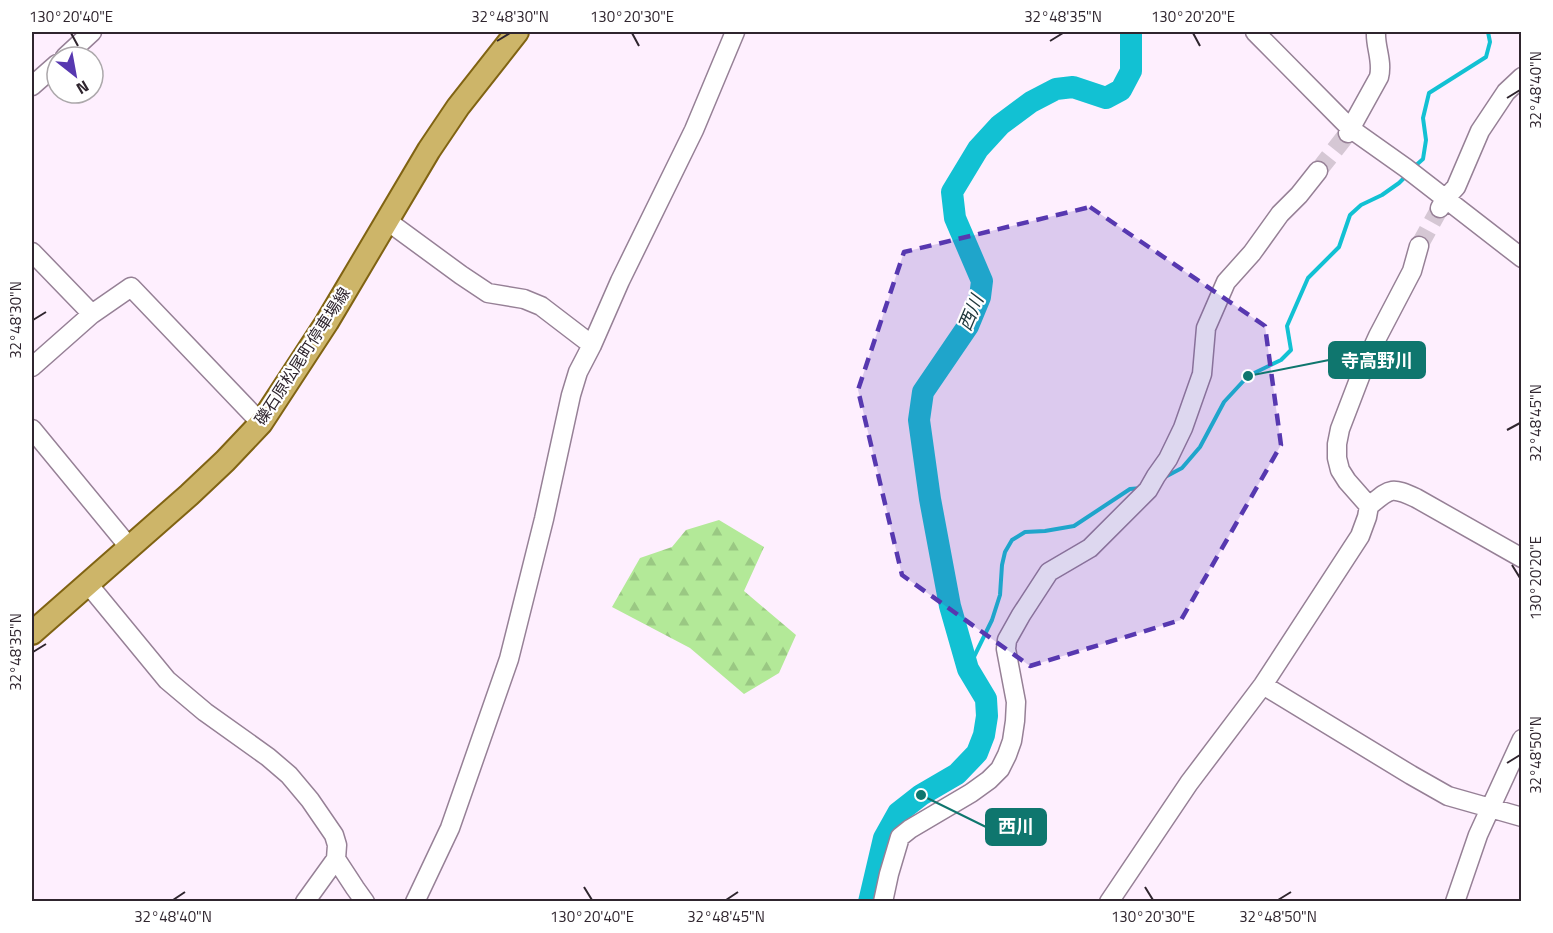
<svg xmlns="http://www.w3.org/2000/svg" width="1553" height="933" viewBox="0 0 1553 933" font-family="'Titillium Web','Noto Sans JP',sans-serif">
	<defs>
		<pattern id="forest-firs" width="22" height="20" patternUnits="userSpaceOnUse" patternTransform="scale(1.5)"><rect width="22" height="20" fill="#b3e998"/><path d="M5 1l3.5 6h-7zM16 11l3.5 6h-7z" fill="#9ac883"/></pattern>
	</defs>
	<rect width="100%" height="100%" fill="#feeffe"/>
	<path fill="url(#forest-firs)" d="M719,520L764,547L744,591L796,635L779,673L744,694L690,648L612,607L640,558L672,547L686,530Z"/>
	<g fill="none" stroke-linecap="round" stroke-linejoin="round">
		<path stroke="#12c1d3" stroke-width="4" d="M1414,167L1423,159L1426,140L1423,118L1429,93L1486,57L1490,42L1488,32
			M1165,477L1182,468L1200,447L1224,402L1248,376L1281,360L1291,350L1287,326L1308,278L1339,247L1350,215L1361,205L1382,195L1399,183L1407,175
			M968,669L992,620L1000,595L1002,565L1005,552L1012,540L1025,532L1045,531L1074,526L1130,489L1142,488"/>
		<path stroke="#12c1d3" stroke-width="22" d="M869,902L884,838L898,813L921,795L957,774L977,753L984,735L987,716L986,699L968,669L950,606L930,499L919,420L923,392L968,326L980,297L982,281L955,218L952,192L978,149L1000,125L1031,102L1056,89L1073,87L1106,98L1121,90L1131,71V32"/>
		<path stroke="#d5c7d4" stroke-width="18" stroke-dasharray="18 9" stroke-linecap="butt" d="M1318,171L1348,133
			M1419,246L1440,208"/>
		<defs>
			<path id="minor" d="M1255,32L1351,129L1406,168L1522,258
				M65,57L92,32
				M32,86L57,64
				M1348,133L1379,77C1383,61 1375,47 1376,32
				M1440,208L1445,199L1456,187L1480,131L1506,92L1522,77
				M386,220L461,275L488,293L524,299L541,306L592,345
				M32,252L92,314
				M32,367L92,314L131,287L261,423
				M32,429L130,548
				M1369,506L1347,481L1340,470L1337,458V444L1340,429L1363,369L1378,336L1412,271L1419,246
				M88,584L167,680L205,712L268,757L289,775L310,800L334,835L337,845L336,859L305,902
				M1263,685L1411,775L1448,796L1522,817
				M336,859L355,888L365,902
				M415,902L450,828L509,659L544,519L571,395L578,372L592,345L620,281L694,130L735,32
				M883,902L889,874L900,837L910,829L971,793L989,780L1000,769L1007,755L1012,741L1015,721L1016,702L1006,649L1007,640L1021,615L1049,572L1090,548L1148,490L1156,476L1168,459L1183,428L1202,374L1206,328L1226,282L1252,253L1280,214L1299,195L1318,171
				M1109,902L1189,783L1263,685L1360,536L1367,517L1369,506C1390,489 1390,486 1416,498L1522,558
				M1455,902L1478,835L1522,739"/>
			<path id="major" d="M32,633L189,495L225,461L261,423L327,322L429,150L458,107L517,32"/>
		</defs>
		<use href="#minor" stroke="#968096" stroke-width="21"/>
		<use href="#major" stroke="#806313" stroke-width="26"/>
		<use href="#minor" stroke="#fff" stroke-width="18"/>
		<use href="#major" stroke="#cdb569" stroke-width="22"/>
	</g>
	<path fill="#5738b0" fill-opacity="0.2" stroke="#5738b0" stroke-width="4.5" stroke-dasharray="12 8" stroke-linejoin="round" d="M1090,207L1265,326L1281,445L1181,620L1030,666L902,575L858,390L904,252Z"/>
	<path fill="none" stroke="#2f252e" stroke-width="2" d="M71,33L78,46M632,33L639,46M1193,33L1200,46M497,41L510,33M1050,41L1063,33M1507,98L1520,90M33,320L46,312M1507,430L1520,423M1512,565L1520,578M33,652L46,644M1507,763L1520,755M584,887L592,900M1145,887L1153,900M173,900L185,892M726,900L738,892M1278,900L1291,892"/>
	<g text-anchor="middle" stroke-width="4.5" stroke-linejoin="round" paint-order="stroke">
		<g font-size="16" fill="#2f252e" stroke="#fff">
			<text transform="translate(302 356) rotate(-57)" y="6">礫石原松尾町停車場線</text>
		</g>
		<g font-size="18" font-style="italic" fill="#20383c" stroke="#fff">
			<text transform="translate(971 313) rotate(-67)" y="6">西川</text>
		</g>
	</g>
	<path fill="none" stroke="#0f766e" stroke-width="2" d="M1248 376L1329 360M921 795L986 827"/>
	<g fill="#0f766e" stroke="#fff" stroke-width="2">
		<circle cx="1248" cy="376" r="6"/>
		<circle cx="921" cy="795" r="6"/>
	</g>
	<g fill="#0f766e" stroke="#0f766e" stroke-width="2">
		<rect x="1329" y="342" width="96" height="36" rx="6"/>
		<rect x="986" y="809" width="60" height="36" rx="6"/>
	</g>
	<g font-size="18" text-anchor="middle" font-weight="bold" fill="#fff">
		<text x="1377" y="367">寺高野川</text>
		<text x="1016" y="833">西川</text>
	</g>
	<rect width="1553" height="933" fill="none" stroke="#ffffff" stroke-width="66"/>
	<g transform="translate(75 75) rotate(149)"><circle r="28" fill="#ffffff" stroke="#aca8ab" stroke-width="1.5"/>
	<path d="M0-4.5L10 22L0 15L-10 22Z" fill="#5738b0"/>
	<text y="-9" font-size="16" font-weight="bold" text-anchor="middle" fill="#2f252e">N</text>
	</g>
	<rect x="33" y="33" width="1487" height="867" fill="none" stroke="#2f252e" stroke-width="2"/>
	<g font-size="15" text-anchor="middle" fill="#2f252e">
		<text x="71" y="22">130°20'40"E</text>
		<text x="510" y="22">32°48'30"N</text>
		<text x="632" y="22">130°20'30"E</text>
		<text x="1063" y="22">32°48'35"N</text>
		<text x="1193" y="22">130°20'20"E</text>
		<text transform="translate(1536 90) rotate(-90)" y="5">32°48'40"N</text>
		<text transform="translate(16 320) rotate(-90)" y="5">32°48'30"N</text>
		<text transform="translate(1536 423) rotate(-90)" y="5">32°48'45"N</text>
		<text transform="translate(1536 578) rotate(-90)" y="5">130°20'20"E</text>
		<text transform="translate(16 652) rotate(-90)" y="5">32°48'35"N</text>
		<text transform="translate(1536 755) rotate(-90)" y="5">32°48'50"N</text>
		<text x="173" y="922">32°48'40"N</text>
		<text x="592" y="922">130°20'40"E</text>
		<text x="726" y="922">32°48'45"N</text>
		<text x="1153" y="922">130°20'30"E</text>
		<text x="1278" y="922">32°48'50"N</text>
	</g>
</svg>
